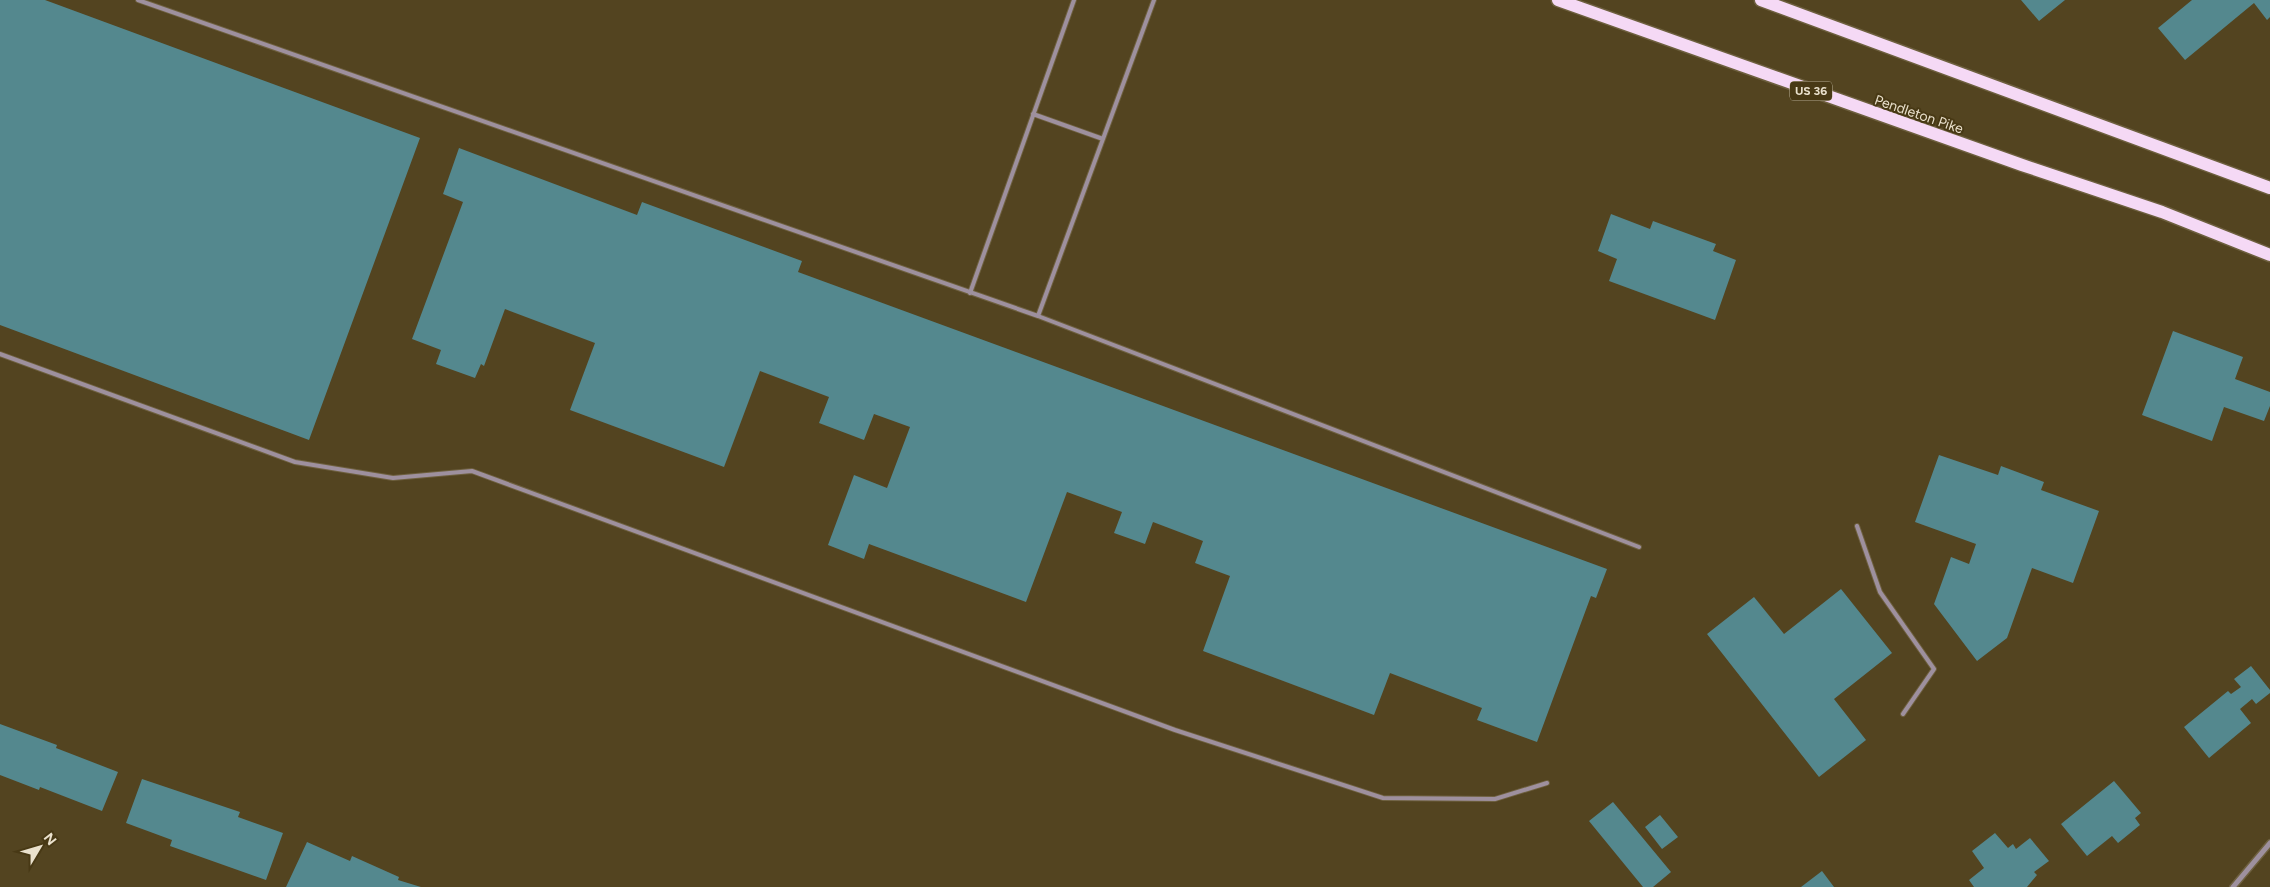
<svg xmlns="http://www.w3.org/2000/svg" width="2270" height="887" viewBox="0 0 2270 887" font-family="Figtree,sans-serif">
	<rect width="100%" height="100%" fill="#534420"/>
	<path fill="#54888e" d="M0,0H45L420,138L309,440L0,325Z
		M2021,0H2065L2039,21Z
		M2192,0H2270V17L2267,20L2254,3L2185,60L2158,28Z
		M459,148L637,215L642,202L802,261L798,272L1607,569L1596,598L1591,596L1537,742L1477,720L1482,708L1390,673L1374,715L1203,651L1230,576L1195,563L1203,541L1153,522L1145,544L1114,533L1122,512L1067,492L1026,602L869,544L864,559L828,545L854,475L887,488L910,427L874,414L864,440L819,423L829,397L760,371L724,467L570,410L595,343L505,309L484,366L481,364L475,378L436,364L441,350L412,339L463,202L443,194Z
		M1611,214L1650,229L1653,221L1716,244L1713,251L1736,260L1715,320L1609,281L1617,259L1598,251Z
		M2173,331L2243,357L2235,379L2270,392V406L2264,421L2224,407L2212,441L2142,415Z
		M1939,455L1998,475L2001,466L2044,482L2041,490L2099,511L2073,583L2032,568L2007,638L1977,661L1934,604L1951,557L1969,564L1976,544L1915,522Z
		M1841,589L1892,653L1834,699L1866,740L1819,777L1707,634L1754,597L1784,634Z
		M2251,666L2270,690V693L2256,704L2252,699L2240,709L2251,723L2209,758L2184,727L2228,691L2231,694L2241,687L2234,679Z
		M0,724L57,745L56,748L118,772L102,811L40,787L39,790L0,775Z
		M142,779L240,812L238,817L283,833L266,880L170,846L172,840L126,823Z
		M2114,781L2141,813L2135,818L2140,825L2118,843L2112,836L2087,856L2061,824Z
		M1613,802L1671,872L1653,887H1643L1589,821Z
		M1660,815L1678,837L1662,849L1645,827Z
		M1995,833L2008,848L2013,844L2016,849L2030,838L2049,861L2034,872L2037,875L2027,887H1974L1969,880L1984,868L1972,851Z
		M307,842L350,861L352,856L399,877L398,880L421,887H286Z
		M1822,871L1834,887H1801Z"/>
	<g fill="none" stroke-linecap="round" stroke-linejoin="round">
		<defs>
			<path id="lane" d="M138,0L1038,316L1154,0
				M1033,114L1103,139
				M970,293L1074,0
				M1038,316L1639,547
				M0,354L295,462L393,478L472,471L1175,730L1383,798L1495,799L1547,783
				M1857,526L1880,592L1934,669L1903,714"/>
			<path id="street" d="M2233,887L2270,843"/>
			<path id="primary" d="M1558,0L2022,165L2162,212L2270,255
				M1761,0L2270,188"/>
		</defs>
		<use href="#lane" stroke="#6e603f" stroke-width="6"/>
		<use href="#street" stroke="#6e603f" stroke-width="8"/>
		<use href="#primary" stroke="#6e603f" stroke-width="15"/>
		<use href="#lane" stroke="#9e909e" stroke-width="4"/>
		<use href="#street" stroke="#9e909e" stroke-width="5"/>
		<use href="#primary" stroke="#f5d9f5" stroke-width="12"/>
	</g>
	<g text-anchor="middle" stroke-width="4" stroke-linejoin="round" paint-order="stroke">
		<rect fill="#483915" stroke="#b9af96" stroke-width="1" x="1790" y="81.5" width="42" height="19" rx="4"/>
		<g font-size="12" font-weight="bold" fill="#eae1cd">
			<text x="1811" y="95">US 36</text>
		</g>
		<g font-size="14" fill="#eae1cd" stroke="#483915">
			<text transform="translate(1919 114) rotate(19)" y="5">Pendleton Pike</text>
		</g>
	</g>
	<g transform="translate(40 847) rotate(52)" stroke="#483915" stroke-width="4" paint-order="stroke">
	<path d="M0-4L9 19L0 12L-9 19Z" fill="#eae1cd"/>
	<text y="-8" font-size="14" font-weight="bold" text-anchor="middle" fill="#eae1cd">N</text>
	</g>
</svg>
